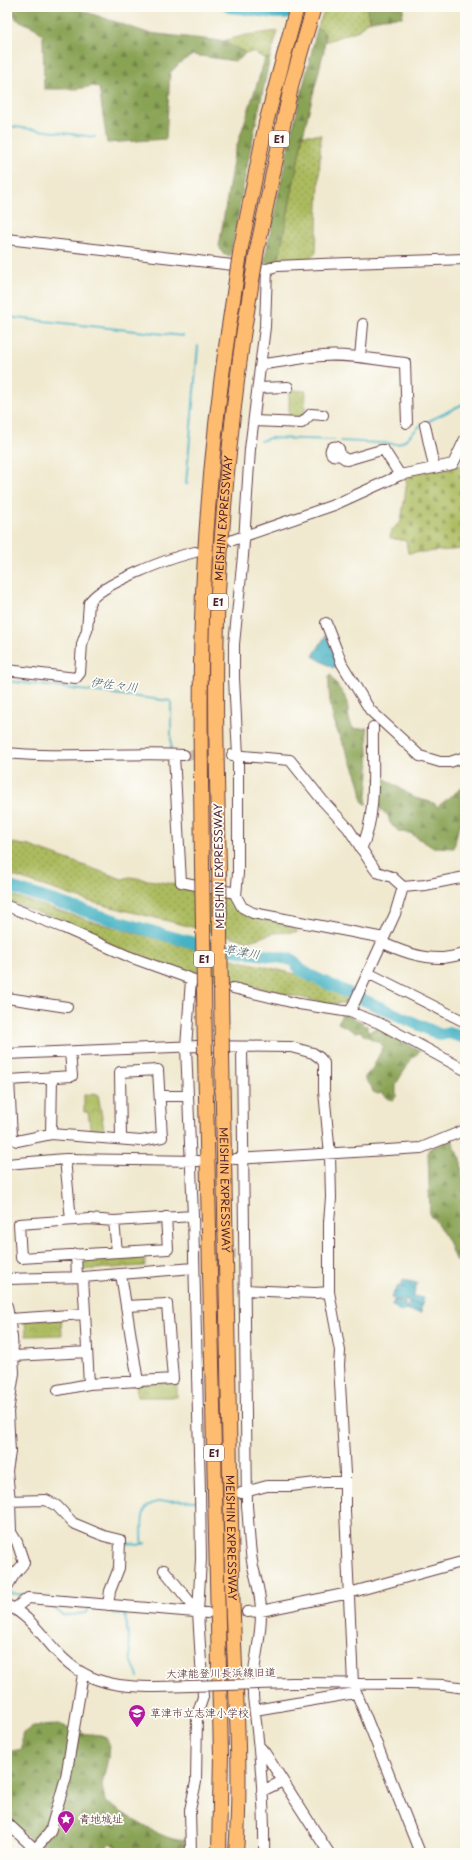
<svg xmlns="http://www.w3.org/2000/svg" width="472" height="1860" viewBox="0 0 472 1860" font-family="'Playpen Sans','Klee One',sans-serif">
	<defs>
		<pattern id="grass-dots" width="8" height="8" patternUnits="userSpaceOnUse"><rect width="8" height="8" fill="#acbb5e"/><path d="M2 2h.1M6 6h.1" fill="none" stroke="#8e974e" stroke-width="1.8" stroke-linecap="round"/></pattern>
		<pattern id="forest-firs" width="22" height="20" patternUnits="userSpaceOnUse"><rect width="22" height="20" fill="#89a355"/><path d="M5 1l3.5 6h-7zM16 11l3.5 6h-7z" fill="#728447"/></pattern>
		<pattern id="cemetery-stones" width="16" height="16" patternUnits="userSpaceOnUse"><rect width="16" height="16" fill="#acbb5e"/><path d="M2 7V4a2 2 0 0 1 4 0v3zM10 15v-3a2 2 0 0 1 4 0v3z" fill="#8e974e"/></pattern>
		<pattern id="park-crowns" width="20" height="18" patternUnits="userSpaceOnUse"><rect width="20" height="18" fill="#acbb5e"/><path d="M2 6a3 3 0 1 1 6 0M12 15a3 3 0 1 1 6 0" fill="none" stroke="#8e974e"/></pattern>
		<pattern id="water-ripples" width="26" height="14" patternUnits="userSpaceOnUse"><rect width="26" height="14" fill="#47b2c4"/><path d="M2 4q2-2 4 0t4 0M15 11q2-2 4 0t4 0" fill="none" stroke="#3d909f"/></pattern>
	</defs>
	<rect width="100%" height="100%" fill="#fdfcf7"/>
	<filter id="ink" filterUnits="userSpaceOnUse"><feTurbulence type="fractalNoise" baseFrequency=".025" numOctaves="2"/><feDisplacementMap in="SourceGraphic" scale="8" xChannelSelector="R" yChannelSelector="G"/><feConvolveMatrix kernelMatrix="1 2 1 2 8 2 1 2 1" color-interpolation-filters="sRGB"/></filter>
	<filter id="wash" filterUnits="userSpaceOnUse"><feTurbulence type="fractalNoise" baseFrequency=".012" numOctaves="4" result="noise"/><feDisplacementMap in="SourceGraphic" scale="16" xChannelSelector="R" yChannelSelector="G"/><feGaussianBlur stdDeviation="0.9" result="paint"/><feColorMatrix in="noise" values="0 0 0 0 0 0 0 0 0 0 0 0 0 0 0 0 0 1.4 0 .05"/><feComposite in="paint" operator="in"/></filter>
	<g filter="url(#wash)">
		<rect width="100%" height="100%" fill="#f0e9cf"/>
		<path fill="url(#grass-dots)" stroke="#7b6d44" d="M334,7H366L371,21L365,23L359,30L325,42V34L317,29L324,11Z
			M278,31L270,58L265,59L254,52L245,53L223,41L246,35Z
			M303,135H321L316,252L308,262L271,263L279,257Z
			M289,390L306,391L305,416L300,420L289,419Z
			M7,842L30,846L122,879L130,877L179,885L231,897L236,909L245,915L290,925L298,932L274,933L249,941L91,902L7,874Z
			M7,894L94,922L233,959L304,976L351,997L347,1003L330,1004L181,971L123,950L72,925L7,901Z"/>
		<path fill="url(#forest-firs)" stroke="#6a6140" d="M11,7H72L148,33L223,41L245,53L241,58L235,61L193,55L180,63L170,73L166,139L107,143L99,88L94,86L77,89H44L43,35L35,28L16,19Z
			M366,7H404L402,17L382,18L371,21Z
			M317,29H321L325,34L324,50L303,135L279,258L271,263L264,262L289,144Z
			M270,58L251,146L230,257L223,254L219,246L234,155L265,59Z
			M331,675C335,685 342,690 346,699C350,710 346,720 354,729L367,728L369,774L366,805L362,801C361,776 347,755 338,733C331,716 328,694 329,676Z
			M381,776L415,798L434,803L437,807L460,789L465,788V812L463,821L458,829L454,848L432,847L410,833L399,832L390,823L388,815C373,808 376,793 376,778Z
			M342,1014L363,1022L362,1025L367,1026V1031L370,1032L375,1028L387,1032L420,1051L411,1060L396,1084V1097L393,1100L389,1099L382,1093L378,1094L373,1092L371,1086L365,1080V1077L372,1069L383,1047L380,1043L362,1034V1031L355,1032L338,1023Z
			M452,1139L456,1151L461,1158L462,1178L465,1188L461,1200L465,1213V1269L461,1263L455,1260L448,1241L435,1220L430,1216L428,1152L429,1149Z
			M59,1725L80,1733L101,1735L106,1737L109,1743L108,1758L102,1785L105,1801C121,1812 167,1844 185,1840V1853H122L111,1843L102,1852L90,1846L79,1853H40L28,1838L7,1818V1752L22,1749V1734L33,1726Z"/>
		<path fill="url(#cemetery-stones)" stroke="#7b6d44" d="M465,465V549L408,553L406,541L390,538L391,531L401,521L407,482L404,478L409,474Z"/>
		<path fill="url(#park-crowns)" stroke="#7b6d44" d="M98,1094L105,1135L91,1134L88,1112H84V1095Z
			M145,1252V1266L80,1270V1261L83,1258Z
			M61,1318L62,1335L26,1336L25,1321Z
			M177,1382V1397H137L136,1384Z"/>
		<path fill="url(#water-ripples)" stroke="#486878" d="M326,635L338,665L333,668L313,656Z
			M403,1280L417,1283L416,1289H413L415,1290L414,1296H411L424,1298L422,1305L391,1298L393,1293H396L394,1292L398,1286L406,1288L401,1286Z
			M394,1300L405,1303L406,1309L409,1303L421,1305V1313L407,1311L406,1309L401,1312L392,1305Z"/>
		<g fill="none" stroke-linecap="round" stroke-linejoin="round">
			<path stroke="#47b2c4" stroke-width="2" d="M7,126L95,137
				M7,317L183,336
				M427,422L465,403
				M260,441L270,438L335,440
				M341,441L398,444L404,441L421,425
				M188,484H186L198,346
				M7,681L171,701V749
				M126,1543L137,1545L146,1543
				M142,1544C143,1534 140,1515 147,1507C154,1498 185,1501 196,1501
				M7,1593L26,1595
				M51,1604L63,1616L87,1613L88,1606
				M111,1609L112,1613L125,1614L131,1659L138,1677"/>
			<path stroke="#47b2c4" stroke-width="12" d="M229,7L275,13H285L302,7
				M7,886C68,905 129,927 191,942C225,950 259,953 293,960L299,968L309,975L441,1035L449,1033L465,1038"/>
		</g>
	</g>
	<g filter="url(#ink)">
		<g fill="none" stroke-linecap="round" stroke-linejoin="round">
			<path stroke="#cfc1ae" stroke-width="10" stroke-dasharray="10 5" stroke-linecap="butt" d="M184,755H232
				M203,1254H236"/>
			<defs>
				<path id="minor" d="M7,239L267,269L277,266L321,264L465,259
					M267,269L265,327L250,449L243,556L234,644V678L238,756V873L236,896L242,907L253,913L384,938
					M360,357L363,324
					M261,364C282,363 301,357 322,356C350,354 378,360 405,363L407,423
					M258,388L288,387
					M254,421L302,423L311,414L323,415
					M425,425L434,467
					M330.5 451a4.5 4.5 0 1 1 9 0a4.5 4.5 0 1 1-9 0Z
					M338,454L347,460L381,450H384L400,475
					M233,540L334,505L400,475L453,464L465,439
					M326,623L342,664L370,710L420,756L440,762H450L465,757
					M7,670L76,678L80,673L82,644L87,630L89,603C99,584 173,557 195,552
					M7,753C65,759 125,752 184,755
					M174,755L181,882L236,893
					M232,755L290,760L323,801L348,828L374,868L377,872L392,877L403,887L425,885L465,877
					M361,849C378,816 372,763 373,727
					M7,906L64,928L130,957L194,980
					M383,943C401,951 419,958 440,958C448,958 457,955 465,954
					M368,973L465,1022
					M233,988L299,1004L350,1012L379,1023L465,1070
					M7,998L67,1007
					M350,1012L395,914L403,887
					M242,1047L247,1506C249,1526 249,1547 253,1567C257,1582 261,1596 261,1611C262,1643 249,1672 254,1705C260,1753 265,1804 264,1853
					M70,1052L72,1076L9,1080L12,1137L17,1141L51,1134L141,1141L162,1137L158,1070L120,1072L121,1139
					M7,1054L197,1046L291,1047L313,1053L320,1058L324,1063V1091L330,1155L331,1198L329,1222V1292L340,1351L339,1365L345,1474V1511L353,1684L420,1853
					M161,1096H188
					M51,1134L52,1078
					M65,1159L71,1220
					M235,1159L421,1148L465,1130
					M7,1164L65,1159L199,1161
					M166,1217L168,1249L21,1258L19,1224L89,1219L114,1221L193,1216
					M114,1221L117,1252
					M76,1254L77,1277
					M121,1274L138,1382
					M83,1277L89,1384
					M7,1279L83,1277L194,1268
					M245,1290L315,1293L329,1292
					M7,1306L12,1337L14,1373L8,1412L10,1452L7,1471L10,1501L11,1532L17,1542L24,1563L14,1575L7,1587
					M9,1319L85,1314
					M14,1356L87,1352
					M58,1390L89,1384L173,1379L167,1304L126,1306
					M241,1493L267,1486H291L324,1482H345
					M7,1501L46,1500L57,1506L73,1523L104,1536L120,1540L119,1568L110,1591L108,1605
					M164,1570L198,1612
					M7,1605C30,1616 41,1635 58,1653C94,1693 140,1687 189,1686
					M14,1609L28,1598L207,1613
					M247,1612L261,1611L349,1593L465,1561
					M293,1683L410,1684L444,1685L465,1688
					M255,1710L355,1693
					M259,1746L265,1753L329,1853
					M262,1791L283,1781
					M7,1823L36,1850
					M32,1853L50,1832L66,1777L83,1674
					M191,1853L190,1810L196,1782L197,1715L203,1697L198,1612L201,1559L200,1492L193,1216L186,1047L191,980"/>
				<g id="highway">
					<path d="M241,247L266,123L297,7"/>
					<path d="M257,250L292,82L314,7"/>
					<path d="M202,865C201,774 199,683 203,592C207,505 215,419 228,333"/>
					<path id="s1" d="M219,870C217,777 214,684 218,592C223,506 231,421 243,336"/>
					<path d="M205,1054L219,1668L221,1755L219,1853"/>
					<path id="s2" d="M222,1054C226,1228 228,1402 232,1576C233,1668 243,1761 236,1853"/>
				</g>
			</defs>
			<use href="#minor" stroke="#633d44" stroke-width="12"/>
			<use href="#highway" stroke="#633d44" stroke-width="16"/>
			<use href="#minor" stroke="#fff" stroke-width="10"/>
			<use href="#highway" stroke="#febc70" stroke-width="14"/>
			<defs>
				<path id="minor-bridge" d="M189,1686L293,1683"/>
				<path id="highway-bridge" d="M228,333L241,247
					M243,336L257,250
					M202,865L205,1054
					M219,870L222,1054"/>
			</defs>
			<use href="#minor-bridge" stroke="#633d44" stroke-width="12" stroke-linecap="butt"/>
			<use href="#highway-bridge" stroke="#633d44" stroke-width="16" stroke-linecap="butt"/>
			<use href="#minor-bridge" stroke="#fff" stroke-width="10"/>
			<use href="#highway-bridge" stroke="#febc70" stroke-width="14"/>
		</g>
	</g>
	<defs>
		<symbol id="school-pin" viewBox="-11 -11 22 30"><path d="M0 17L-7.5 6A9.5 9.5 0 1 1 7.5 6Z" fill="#b5179e" stroke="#fdfcf7"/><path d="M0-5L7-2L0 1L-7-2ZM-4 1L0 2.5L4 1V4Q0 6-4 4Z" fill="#fff"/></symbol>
		<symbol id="sight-pin" viewBox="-11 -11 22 30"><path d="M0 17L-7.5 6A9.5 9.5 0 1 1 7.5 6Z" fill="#b5179e" stroke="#fdfcf7"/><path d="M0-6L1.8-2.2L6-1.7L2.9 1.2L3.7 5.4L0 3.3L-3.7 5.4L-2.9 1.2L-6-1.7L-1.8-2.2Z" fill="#fff"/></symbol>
	</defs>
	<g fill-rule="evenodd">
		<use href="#school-pin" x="127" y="1703" width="20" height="27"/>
		<use href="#sight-pin" x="56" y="1809" width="20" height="27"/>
	</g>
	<g text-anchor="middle" stroke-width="3.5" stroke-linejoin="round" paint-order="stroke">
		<g fill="#fdfcf7" stroke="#806168" stroke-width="1">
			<rect x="269" y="131" width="20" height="16" rx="3"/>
			<rect x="208" y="594" width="20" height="16" rx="3"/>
			<rect x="194" y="951" width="20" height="16" rx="3"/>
			<rect x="204" y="1445" width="20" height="16" rx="3"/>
		</g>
		<g font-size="10" font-weight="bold" fill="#4a1f2b">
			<text x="279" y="143">E1</text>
			<text x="218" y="606">E1</text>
			<text x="204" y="963">E1</text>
			<text x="214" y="1457">E1</text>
		</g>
		<g font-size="11" fill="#4a1f2b" stroke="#fdfcf7">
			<text dy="4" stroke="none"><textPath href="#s1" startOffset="352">MEISHIN EXPRESSWAY</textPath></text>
			<text transform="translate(219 866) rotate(-91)" y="4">MEISHIN EXPRESSWAY</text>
			<text dy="4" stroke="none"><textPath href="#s2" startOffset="136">MEISHIN EXPRESSWAY</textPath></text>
			<text dy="4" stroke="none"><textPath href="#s2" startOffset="484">MEISHIN EXPRESSWAY</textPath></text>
			<text transform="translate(221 1673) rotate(-1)" y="4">大津能登川長浜線旧道</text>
		</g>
		<g font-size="11" fill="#4a1f2b" stroke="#fdfcf7" text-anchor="start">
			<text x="150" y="1717">草津市立志津小学校</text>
			<text x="79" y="1823">青地城址</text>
		</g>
		<g font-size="12" font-style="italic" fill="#495a68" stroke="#fdfcf7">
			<text transform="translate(114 685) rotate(7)" y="4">伊佐々川</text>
			<text transform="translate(242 952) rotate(10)" y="4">草津川</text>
		</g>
	</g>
	<rect width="472" height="1860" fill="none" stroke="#fdfcf7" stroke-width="24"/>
</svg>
